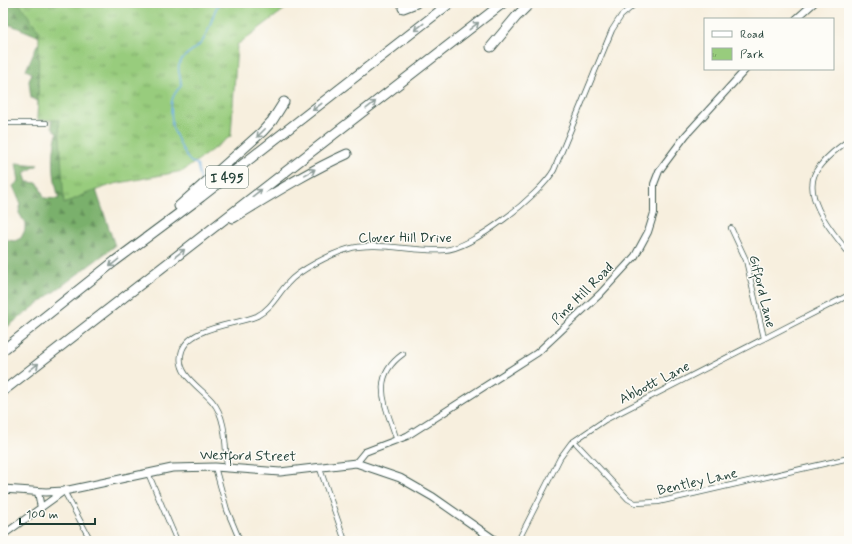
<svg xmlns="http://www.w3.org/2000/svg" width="852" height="544" viewBox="0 0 852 544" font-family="Mynerve,sans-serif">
	<defs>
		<pattern id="forest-firs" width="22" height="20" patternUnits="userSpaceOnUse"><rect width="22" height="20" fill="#7ab06c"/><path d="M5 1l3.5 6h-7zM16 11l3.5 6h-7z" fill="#63905a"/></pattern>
		<pattern id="park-tufts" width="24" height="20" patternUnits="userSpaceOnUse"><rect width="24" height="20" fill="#98cc7d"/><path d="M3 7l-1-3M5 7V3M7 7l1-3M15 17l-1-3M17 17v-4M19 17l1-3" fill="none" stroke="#7ba767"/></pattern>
	</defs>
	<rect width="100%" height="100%" fill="#fdfcf7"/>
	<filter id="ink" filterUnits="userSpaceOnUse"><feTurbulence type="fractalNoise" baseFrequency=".025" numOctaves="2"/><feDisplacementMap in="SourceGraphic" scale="8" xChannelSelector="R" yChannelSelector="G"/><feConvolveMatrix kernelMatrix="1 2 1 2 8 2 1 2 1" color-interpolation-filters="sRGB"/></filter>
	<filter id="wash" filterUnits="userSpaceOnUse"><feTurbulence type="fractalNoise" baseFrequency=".012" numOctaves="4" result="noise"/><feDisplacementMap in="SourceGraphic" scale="16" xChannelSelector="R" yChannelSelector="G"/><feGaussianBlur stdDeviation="0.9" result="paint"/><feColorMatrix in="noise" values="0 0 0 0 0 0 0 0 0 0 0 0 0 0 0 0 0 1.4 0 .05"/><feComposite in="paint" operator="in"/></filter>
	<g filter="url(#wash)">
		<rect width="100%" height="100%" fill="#f7efde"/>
		<path fill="url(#forest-firs)" stroke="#4c7650" d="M3,3H41L45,39L115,246L3,330V235L7,240L15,241L21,238L25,230V223L19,213L20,202L13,186L19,181L16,163L38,165L24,173L27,182L38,183L44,198L59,199C53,176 51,156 57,133L52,127V118L37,117L38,101L31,98L29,81L32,73L26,70L37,45L45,39L11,25H3Z"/>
		<path fill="url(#park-tufts)" stroke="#5c8458" d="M19,3H293L237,45L231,136L183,171L114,184L85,194L64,204L59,120H38L39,31Z"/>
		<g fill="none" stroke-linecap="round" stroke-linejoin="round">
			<path stroke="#6db0e2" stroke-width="1.5" d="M201,182L197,164C195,163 193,163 191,162C184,157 177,136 172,127C172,109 167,100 181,86C182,79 177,72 179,65C183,53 195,51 201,43C211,31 211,15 219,3"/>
		</g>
	</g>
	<g filter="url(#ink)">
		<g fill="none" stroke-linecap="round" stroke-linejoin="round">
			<defs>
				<path id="minor" d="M3,123H46
					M849,140C838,148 827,156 819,167C798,193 832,232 849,253
					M731,228L746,260L764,338
					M397,441C387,407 368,379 403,354
					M574,441L628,499L635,503L658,502L849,458
					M319,466L345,541
					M215,467L227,510L240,541
					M227,467C225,446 227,418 212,401C201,388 177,375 181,355C185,326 238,325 257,316C272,308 277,295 288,283C299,270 331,254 348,249C375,241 415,252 444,250C472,249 540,195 554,170L612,30L621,16L636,3
					M148,473L177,541
					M64,491L91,541
					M518,541L560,458L571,443L605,420L849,295"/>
				<path id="tertiary" d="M796,19L814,3
					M356,463L365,452L407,436L537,353L600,294L635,256L648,232L654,213V184L659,171L686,135L746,69
					M38,492L41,508
					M3,535L64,491"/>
				<path id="secondary" d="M3,489L46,492L64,491L172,468L215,467L280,472L356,463L400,478L433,497L496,541"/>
				<path id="motorway" d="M403,8L416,3
					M491,47L516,17L530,3
					M179,206L262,132L272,121L284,102
					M233,218C271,195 307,172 347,154
					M3,350L115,261L201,197L450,3
					M3,391L503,3"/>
			</defs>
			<use href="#minor" stroke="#3f584e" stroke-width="6"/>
			<use href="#tertiary" stroke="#3f584e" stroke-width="8"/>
			<use href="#secondary" stroke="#3f584e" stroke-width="9"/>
			<use href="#motorway" stroke="#3f584e" stroke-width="11"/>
			<use href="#minor" stroke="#fff" stroke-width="4.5"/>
			<use href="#tertiary" stroke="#fff" stroke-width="6"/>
			<use href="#secondary" stroke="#fff" stroke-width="7"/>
			<use href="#motorway" stroke="#fff" stroke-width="9"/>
		</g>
		<defs><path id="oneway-shaft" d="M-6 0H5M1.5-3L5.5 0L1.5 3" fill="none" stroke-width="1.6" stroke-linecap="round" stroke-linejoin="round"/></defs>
		<g stroke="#8f9e9a">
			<use href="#oneway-shaft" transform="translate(474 26) rotate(-38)"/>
			<use href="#oneway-shaft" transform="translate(419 27) rotate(142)"/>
			<use href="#oneway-shaft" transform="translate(371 105) rotate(-38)"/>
			<use href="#oneway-shaft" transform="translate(317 107) rotate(143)"/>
			<use href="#oneway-shaft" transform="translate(261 133) rotate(135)"/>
			<use href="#oneway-shaft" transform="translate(310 172) rotate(-29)"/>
			<use href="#oneway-shaft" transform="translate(257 193) rotate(-38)"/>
			<use href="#oneway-shaft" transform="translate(180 253) rotate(-38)"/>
			<use href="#oneway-shaft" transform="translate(114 263) rotate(141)"/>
			<use href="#oneway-shaft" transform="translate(34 367) rotate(-38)"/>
		</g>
	</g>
	<g text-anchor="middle" stroke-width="3" stroke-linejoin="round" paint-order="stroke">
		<rect fill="#fdfcf7" stroke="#62766e" stroke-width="1" x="206" y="166" width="42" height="22" rx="3"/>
		<g font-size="13" font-weight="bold" fill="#1f3d34">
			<text x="227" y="182">I 495</text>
		</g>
		<g font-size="14" fill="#1f3d34" stroke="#fdfcf7">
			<text x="405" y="242">Clover Hill Drive</text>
			<text transform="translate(763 291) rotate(76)" y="5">Gifford Lane</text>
			<text transform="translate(582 293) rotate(-45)" y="5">Pine Hill Road</text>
			<text transform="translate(654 382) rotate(-27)" y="5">Abbott Lane</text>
			<text transform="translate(248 455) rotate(1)" y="5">Westford Street</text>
			<text transform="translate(697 481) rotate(-13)" y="5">Bentley Lane</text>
		</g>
	</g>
	<rect width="852" height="544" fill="none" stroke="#fdfcf7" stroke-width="16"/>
	<rect x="704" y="18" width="130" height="52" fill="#fdfcf7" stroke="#a4b0a9"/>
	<rect x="712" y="31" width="20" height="6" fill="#ffffff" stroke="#a4b0a9"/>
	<text x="740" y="38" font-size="12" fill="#1f3d34">Road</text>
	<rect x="712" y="48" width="20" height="12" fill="url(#park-tufts)" stroke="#a4b0a9"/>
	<text x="740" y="58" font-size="12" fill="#1f3d34">Park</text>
	<path d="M20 518v6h75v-6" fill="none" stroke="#1f3d34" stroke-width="2"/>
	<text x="26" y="518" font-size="12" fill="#1f3d34" stroke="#fdfcf7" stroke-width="3" paint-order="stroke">100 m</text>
</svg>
